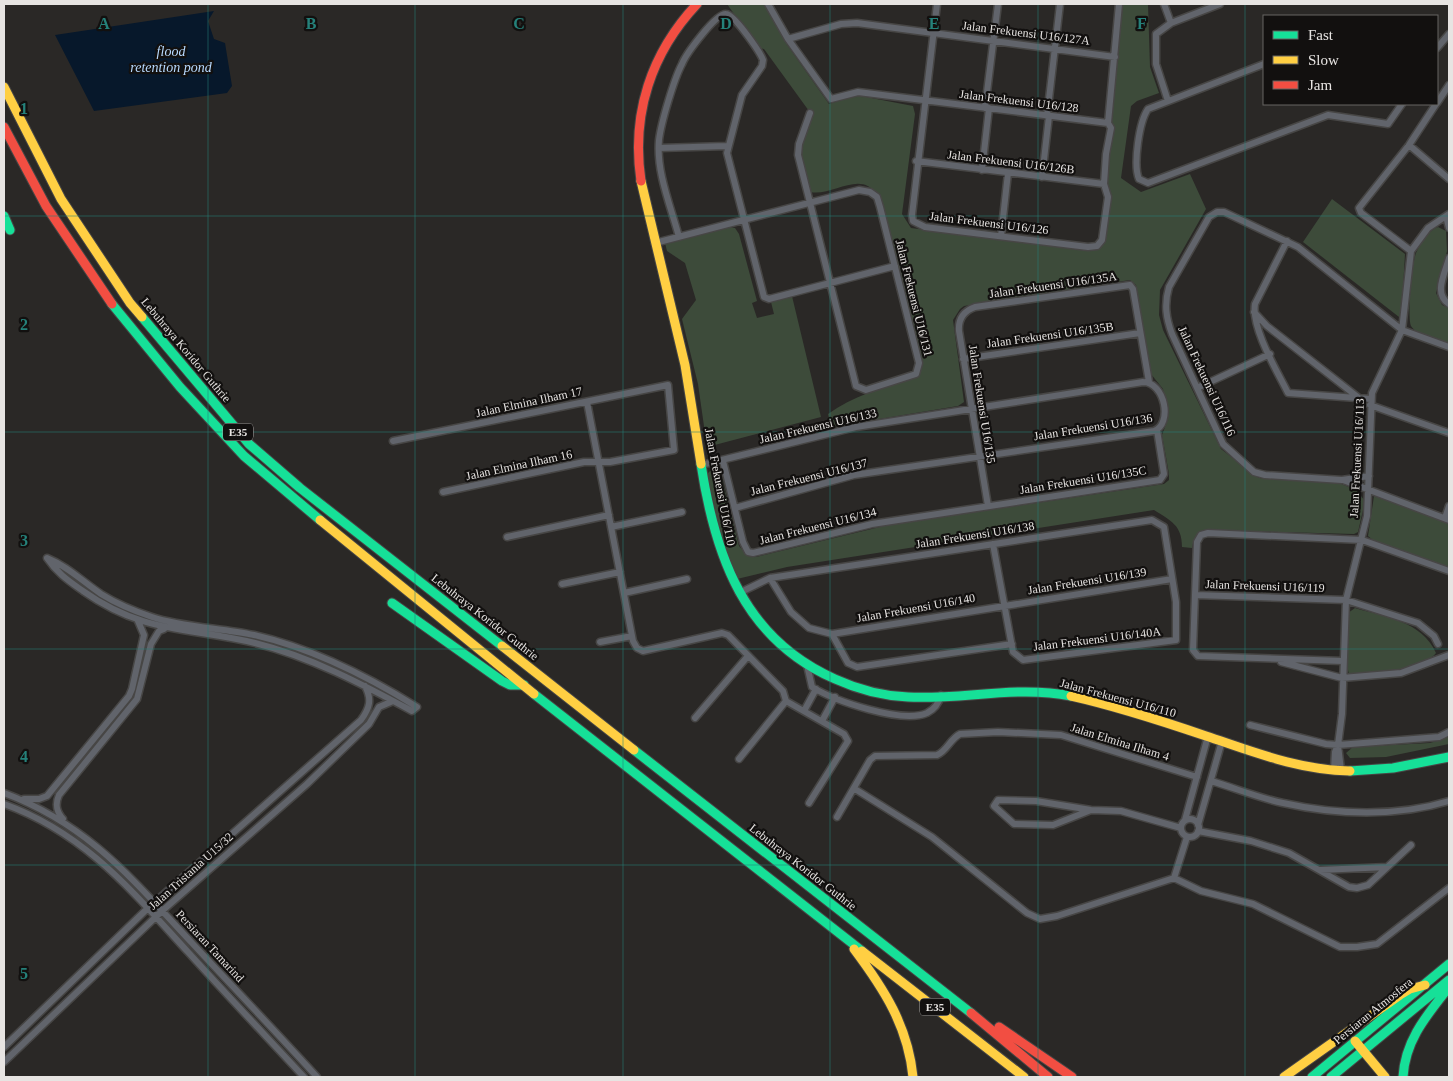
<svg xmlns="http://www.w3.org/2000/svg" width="1453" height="1081" viewBox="0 0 1453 1081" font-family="Georgia,serif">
	<rect width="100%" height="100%" fill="#2a2826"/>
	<path fill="#3d4b3a" d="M727,4H765L788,46L829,104L854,96H861L913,106L915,114L902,214L911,228L1088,251L1101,244L1111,200L1103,184L1123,4H1148L1150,67L1159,93L1137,101L1131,106L1121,178L1141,192L1190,174L1206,209L1160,290L1159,315L1163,330L1221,449L1259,478L1339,483L1356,490L1365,501L1358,532L1354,534L1211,530C1199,532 1194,536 1192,548L1182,547C1182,525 1171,521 1154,510L787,567L737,579L722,542L707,474L714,467L720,471L739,546L747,555L756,557L888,525L1164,484L1169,480V474L1162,435L1168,419L1163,389L1151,374L1136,285L1130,280L964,306L960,309L953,320L964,402L958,406L831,427L828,414C853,396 881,388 910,379L919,364L877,195C861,169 832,197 810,192L797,156L809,111L764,49L758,48Z
		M1332,199L1405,254L1402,307L1399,317L1303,242Z
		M729,227L735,228L739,234L757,301L752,303L757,318L774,314L770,298L791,292L821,417L707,447L698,384L682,319L696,300L685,263L667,251L665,243Z
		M1438,227L1446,231L1447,251L1436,293L1442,305L1449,308V343C1439,340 1417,336 1411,326C1407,317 1412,263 1416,253C1420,244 1429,230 1438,227Z
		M1374,496L1449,523V567L1374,541L1368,536Z
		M1355,608C1385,617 1422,621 1436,653C1425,668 1367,677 1349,674L1347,666L1348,613Z
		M1449,737V744L1386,757L1350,758L1346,753L1353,747L1430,743Z"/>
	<path fill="#07182b" d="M214,11L208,21L214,39L225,43L232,86L227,93L94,111L55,35Z"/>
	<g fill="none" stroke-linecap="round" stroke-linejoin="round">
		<defs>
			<path id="street" d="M768,4L788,39L841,24L857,23L1115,57
				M1164,4L1171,23L1156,34V64L1168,101
				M1171,23L1220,4
				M788,39L831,99L858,92L1108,123L1111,128L1106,154L1104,184L1108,197L1102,240L1097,246L1088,247L925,227L913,221L912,215L937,4
				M1437,48L1449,34
				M1264,64L1148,109C1139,122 1133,165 1139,179L1148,183L1328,115L1388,124L1402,104
				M1437,103L1449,85
				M985,108L998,4
				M1047,116L1060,4
				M1108,123L1119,4
				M1409,145L1449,179
				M659,148L727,146
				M916,161L1104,184
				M982,170L989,108
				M1042,177L1049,116
				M1446,216L1449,228
				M1001,236L1008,173
				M679,237C671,207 656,172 659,140C661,123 674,79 682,64C686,54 716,13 726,14C734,14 760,52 763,60L762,66L742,95L727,153L764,297L769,299L895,266
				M1287,241L1255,304C1251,328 1277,371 1288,393L1371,399
				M655,243L859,190L870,192L877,197L880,207L919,363L916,374L866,390L856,386L798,155L799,144L810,113
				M1411,251L1361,213L1359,208L1409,145L1436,104
				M1449,258C1445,273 1433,294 1449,304
				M1254,312L1267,326L1359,398
				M963,359L1140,333
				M1197,388L1270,354
				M587,402L633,641L637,648L643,651L722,633L728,635L783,691L786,701L844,734L848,741L809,803
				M1370,405L1449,433
				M393,441L668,385L674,450L610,462H584L443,492
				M723,461L743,542L748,552L753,553L872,524L1160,480L1164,474L1157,430
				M701,465L856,427L1143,382C1165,382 1173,424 1154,431L854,475L735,508
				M1369,476L1342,480L1265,475L1254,472L1223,444L1172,334C1166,318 1164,304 1169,287L1209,217L1217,212H1224L1298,247L1402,330L1449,347
				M1343,480L1449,520
				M988,506L959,331C958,319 964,311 975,307L1130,285L1133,289L1149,382
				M1445,518L1449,506
				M611,527L682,512
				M507,537L609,515
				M47,558C67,566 82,581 101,594C117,604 134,611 152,617C182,627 222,628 254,635C311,648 367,676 417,707L412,711C362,684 311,657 255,643C188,627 144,634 83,591C69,581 57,573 47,558Z
				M770,578L791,612L809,628L832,634L848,663L857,667L1012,644
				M562,584L620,572
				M624,593L687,579
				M739,593L770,578L1152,520L1164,527L1176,602V640L1023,660L1013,652L993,544
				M1195,595L1193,650L1198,656L1343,661
				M832,634L1172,579
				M600,642L632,636
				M1438,644L1434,636L1418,623L1346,600L1195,595L1197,542L1201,535L1208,533L1362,540L1449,571
				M1281,662L1342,678L1401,673L1449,655
				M807,665L812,687C835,701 902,724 927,713C935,709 939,703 941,695
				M804,711L816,689
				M695,718L748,656
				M822,721L835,697
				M1250,725L1326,744L1338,745L1439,737L1449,732
				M1338,745L1341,770
				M739,759L786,701
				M1334,770L1335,752L1338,745L1342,714L1346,600L1367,516L1372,393L1402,330L1411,251L1428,228L1449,214
				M1211,781C1235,788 1259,798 1283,803C1337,815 1397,817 1449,801
				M855,789L932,837L1027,913L1040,919L1057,916L1174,878
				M4,793C89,825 132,879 192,943C234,988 276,1032 317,1077
				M24,799H39L47,796L129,696L132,689L144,635L138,621
				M4,804C85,833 132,891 188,952C226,994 265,1035 304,1077
				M1091,810L1053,825L1014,824L994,806L998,800L1036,801L1091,810L1121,811L1181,828
				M837,817L870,760L875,756L937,755C947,751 950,739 960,734L998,732L1061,735L1197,777
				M63,819C56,811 55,804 59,795L137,699L151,644L159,631L164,629
				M1181 828a9 9 0 1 1 18 0a9 9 0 1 1-18 0Z
				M1185,820L1208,736
				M1198,825L1222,741
				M1198,831L1251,841L1289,853L1349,887L1357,888L1368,885L1411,845
				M1320,870L1387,867
				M1174,878L1201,891L1253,904L1340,947H1357L1377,944L1449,888
				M1174,878L1187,837
				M4,1047L148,908L361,720C370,708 372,699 365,686
				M4,1062L162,911L307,784L369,724L379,707L393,701"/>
			<path id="fast" d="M4,216L10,230
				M112,304L180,387L244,456L320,520
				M142,317L249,444L300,488L502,646
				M701,464C715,556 744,639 835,679C857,689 883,696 908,697C962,700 1017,685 1071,696
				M392,603L502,681L510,685H524
				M534,694L862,951
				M634,750L971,1013
				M1350,771L1393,768L1449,757
				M1312,1077L1449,964
				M1331,1077L1449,980
				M1403,1077C1405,1040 1427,1015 1449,987"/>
			<path id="slow" d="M4,87L61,199L130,303L142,317
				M641,181L685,365L701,464
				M320,520L534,694
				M502,646L634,750
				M1071,696C1116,706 1162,721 1206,736C1254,752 1298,770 1350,771
				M854,949C884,989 908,1026 913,1077
				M862,951L1024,1077
				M1355,1041L1385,1077
				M1284,1077L1400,995L1410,989L1425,985"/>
			<path id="jam" d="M4,127L46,206L112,304
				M641,181C631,114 651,53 697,4
				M971,1013L1048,1077
				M999,1027L1072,1077"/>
		</defs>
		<use href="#street" stroke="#474645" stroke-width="9"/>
		<use href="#fast" stroke="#474645" stroke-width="11"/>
		<use href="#slow" stroke="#474645" stroke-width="11"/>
		<use href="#jam" stroke="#474645" stroke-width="11"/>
		<use href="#street" stroke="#61646b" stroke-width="6"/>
		<use href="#fast" stroke="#16e098" stroke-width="9"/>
		<use href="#slow" stroke="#ffcf43" stroke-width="9"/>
		<use href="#jam" stroke="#f24e42" stroke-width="9"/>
	</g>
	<path fill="none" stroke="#25817a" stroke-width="1" stroke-opacity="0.55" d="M208,4V1077M415,4V1077M623,4V1077M830,4V1077M1038,4V1077M1245,4V1077M4,216H1449M4,432H1449M4,649H1449M4,865H1449"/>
	<g text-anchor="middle" stroke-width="4.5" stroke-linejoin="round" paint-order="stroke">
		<g fill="#12100f" stroke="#a7a4a3" stroke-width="1">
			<rect x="223" y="423.5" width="30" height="17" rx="4"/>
			<rect x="920" y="998.5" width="30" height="17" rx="4"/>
		</g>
		<g font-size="11" font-weight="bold" fill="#e7e4e2">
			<text x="238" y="436">E35</text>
			<text x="935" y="1011">E35</text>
		</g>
		<g font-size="12" fill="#e7e4e2" stroke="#12100f">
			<text transform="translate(1026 33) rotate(7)" y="4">Jalan Frekuensi U16/127A</text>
			<text transform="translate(1019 101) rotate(7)" y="4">Jalan Frekuensi U16/128</text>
			<text transform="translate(1011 162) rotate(7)" y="4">Jalan Frekuensi U16/126B</text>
			<text transform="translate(989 223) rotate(7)" y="4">Jalan Frekuensi U16/126</text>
			<text transform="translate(1053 285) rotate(-8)" y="4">Jalan Frekuensi U16/135A</text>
			<text transform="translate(914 298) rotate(76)" y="4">Jalan Frekuensi U16/131</text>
			<text transform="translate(1050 335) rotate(-8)" y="4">Jalan Frekuensi U16/135B</text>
			<text transform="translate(186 350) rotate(50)" y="4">Lebuhraya Koridor Guthrie</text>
			<text transform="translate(1207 381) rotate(65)" y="4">Jalan Frekuensi U16/116</text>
			<text transform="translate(529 402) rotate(-12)" y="4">Jalan Elmina Ilham 17</text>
			<text transform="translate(982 404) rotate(81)" y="4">Jalan Frekuensi U16/135</text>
			<text transform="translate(818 426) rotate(-13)" y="4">Jalan Frekuensi U16/133</text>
			<text transform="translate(1093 427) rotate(-9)" y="4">Jalan Frekuensi U16/136</text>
			<text transform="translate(1357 458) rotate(-87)" y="4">Jalan Frekuensi U16/113</text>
			<text transform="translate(519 465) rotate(-12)" y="4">Jalan Elmina Ilham 16</text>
			<text transform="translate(809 477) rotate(-14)" y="4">Jalan Frekuensi U16/137</text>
			<text transform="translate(1083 480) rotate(-9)" y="4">Jalan Frekuensi U16/135C</text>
			<text transform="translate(720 487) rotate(79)" y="4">Jalan Frekuensi U16/110</text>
			<text transform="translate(818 526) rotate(-14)" y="4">Jalan Frekuensi U16/134</text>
			<text transform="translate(975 535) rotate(-9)" y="4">Jalan Frekuensi U16/138</text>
			<text transform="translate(1087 581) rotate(-9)" y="4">Jalan Frekuensi U16/139</text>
			<text transform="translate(1265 586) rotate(2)" y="4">Jalan Frekuensi U16/119</text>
			<text transform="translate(916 608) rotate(-10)" y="4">Jalan Frekuensi U16/140</text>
			<text transform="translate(485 617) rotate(38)" y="4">Lebuhraya Koridor Guthrie</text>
			<text transform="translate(1097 639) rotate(-7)" y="4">Jalan Frekuensi U16/140A</text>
			<text transform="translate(1118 698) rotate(15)" y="4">Jalan Frekuensi U16/110</text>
			<text transform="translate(1120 742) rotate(17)" y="4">Jalan Elmina Ilham 4</text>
			<text transform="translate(803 867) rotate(38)" y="4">Lebuhraya Koridor Guthrie</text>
			<text transform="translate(191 871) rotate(-42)" y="4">Jalan Tristania U15/32</text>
			<text transform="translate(210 946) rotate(47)" y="4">Persiaran Tamarind</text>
			<text transform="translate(1373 1011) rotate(-39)" y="4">Persiaran Atmosfera</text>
		</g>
		<g font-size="14" font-style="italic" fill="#b7d9fe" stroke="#12100f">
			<text x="171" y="56">flood<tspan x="171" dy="16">retention pond</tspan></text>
		</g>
	</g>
	<g font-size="16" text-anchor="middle" font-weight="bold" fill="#25817a" stroke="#12100f" stroke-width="4.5" stroke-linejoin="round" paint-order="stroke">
		<text x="104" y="29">A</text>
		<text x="311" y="29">B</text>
		<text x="519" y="29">C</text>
		<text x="726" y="29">D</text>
		<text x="934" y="29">E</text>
		<text x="1142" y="29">F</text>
		<text x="24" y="114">1</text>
		<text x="24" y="330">2</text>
		<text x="24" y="546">3</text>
		<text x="24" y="762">4</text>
		<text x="24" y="979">5</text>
	</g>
	<rect width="1453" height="1081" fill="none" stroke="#e7e4e2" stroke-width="10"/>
	<rect x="1263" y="15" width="175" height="90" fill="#12100f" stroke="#676563"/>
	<rect x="1273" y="31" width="25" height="8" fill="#16e098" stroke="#676563"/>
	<text x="1308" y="40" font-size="15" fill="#e7e4e2">Fast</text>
	<rect x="1273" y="56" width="25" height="8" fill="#ffcf43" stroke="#676563"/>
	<text x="1308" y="65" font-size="15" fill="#e7e4e2">Slow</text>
	<rect x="1273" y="81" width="25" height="8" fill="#f24e42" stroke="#676563"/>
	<text x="1308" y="90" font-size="15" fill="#e7e4e2">Jam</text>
</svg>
